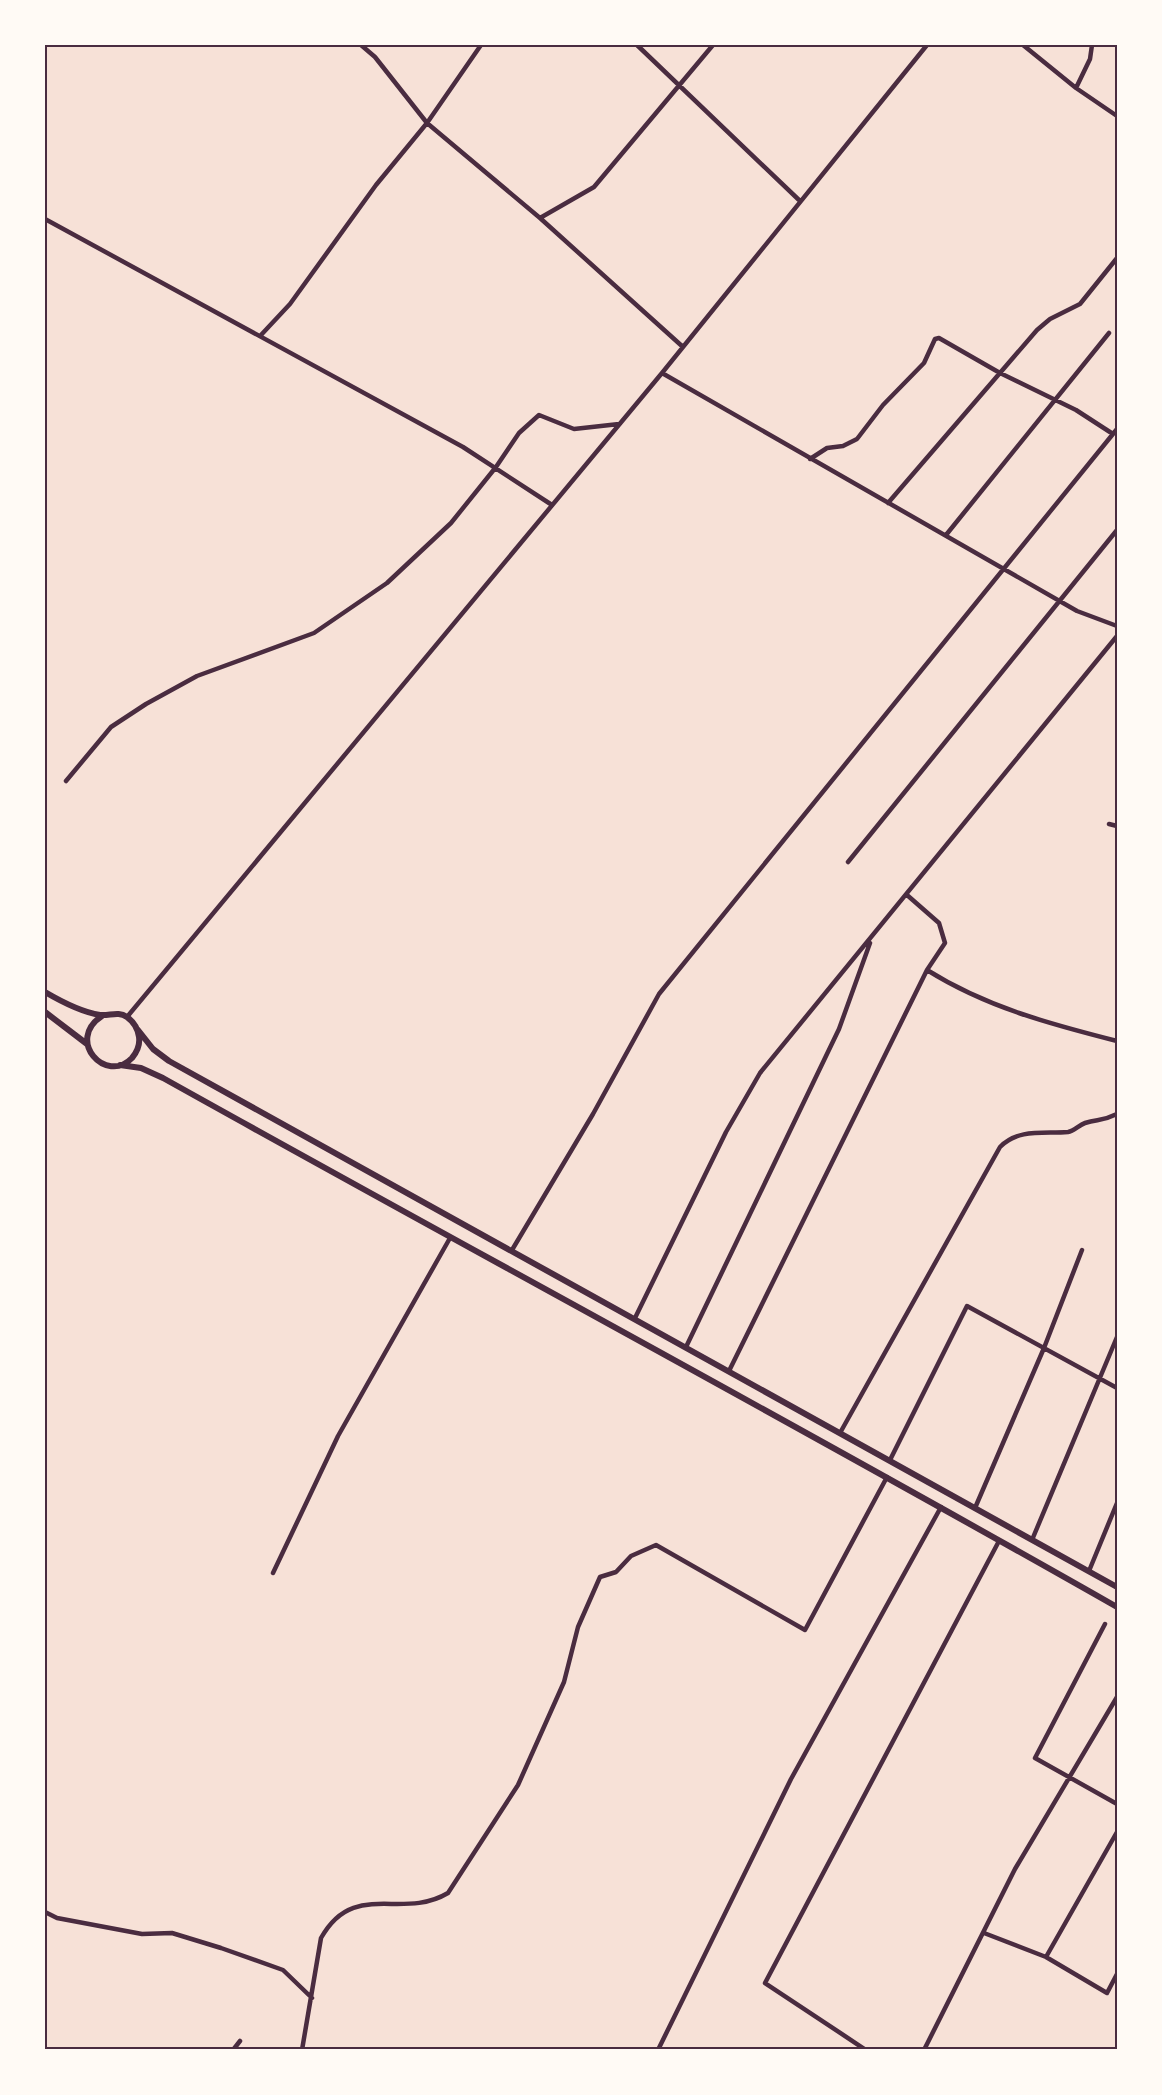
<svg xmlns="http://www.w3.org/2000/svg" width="1162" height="2095" viewBox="0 0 1162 2095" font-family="'Alegreya Sans',sans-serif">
	<rect width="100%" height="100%" fill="#f7e1d7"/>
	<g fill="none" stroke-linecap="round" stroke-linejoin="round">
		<path stroke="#4a2c40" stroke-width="4.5" d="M361,45L375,57L427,123L540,218L683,347
			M637,45L799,200
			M1023,45L1076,88L1117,116
			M1076,88L1090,59L1092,45
			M540,218L594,187L713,45
			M45,219L463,447L552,505
			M261,335L290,304L376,185L427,123L481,45
			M662,373L1077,611L1117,626
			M810,459L827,448L843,446L857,439L883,405L924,363L935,339L939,338L1000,373L1076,410L1113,434
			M888,503L1037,330L1050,319L1080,304L1117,258
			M946,535L1109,333
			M66,781L111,727L146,704L197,676L314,633L387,583L451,523L496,467L519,433L539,415L574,429L619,424
			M1109,824L1117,826
			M848,862L1117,530
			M927,970C986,1007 1050,1024 1117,1041
			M127,1017L662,373L927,45
			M512,1250L593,1114L659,994L1117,429
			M635,1318L726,1132L760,1073L1117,636
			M686,1347L839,1029L870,943
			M729,1371L927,970L945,943L939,923L907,895
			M840,1433L1000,1147C1019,1128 1044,1134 1068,1132C1074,1131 1079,1125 1085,1123C1098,1119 1103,1121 1117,1114
			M890,1460L967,1306L1117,1388
			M975,1508L1044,1348L1082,1250
			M1032,1540L1117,1337
			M1089,1571L1117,1503
			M273,1573L338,1436L450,1238
			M1105,1624L1035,1758L1117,1804
			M45,1912L57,1918L142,1934L172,1933L221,1948L283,1970L312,1998
			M984,1933L1046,1957L1117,1832
			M1046,1957L1107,1993L1117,1974
			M233,2050L240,2041
			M302,2050L321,1938C354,1879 401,1921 448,1893L518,1785L564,1682L578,1627L600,1577L616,1572L631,1556L656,1545L805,1630L887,1477
			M658,2050L791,1779L941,1507
			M866,2050L765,1983L999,1541
			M924,2050L1015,1869L1117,1697"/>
		<path stroke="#4a2c40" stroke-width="6" d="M45,992C62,1002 81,1012 100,1015C110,1016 118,1011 127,1017C134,1022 138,1029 139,1037C140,1044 137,1052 132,1058C106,1085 65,1040 102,1016
			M45,1012L87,1044
			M138,1030L153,1049L169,1061L1117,1587
			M120,1065L141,1068L163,1078C480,1255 801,1427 1117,1607"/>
	</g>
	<rect width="1162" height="2095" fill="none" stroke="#fffaf5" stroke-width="93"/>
	<rect x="46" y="46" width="1070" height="2002" fill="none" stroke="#4a2c40" stroke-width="2"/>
</svg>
